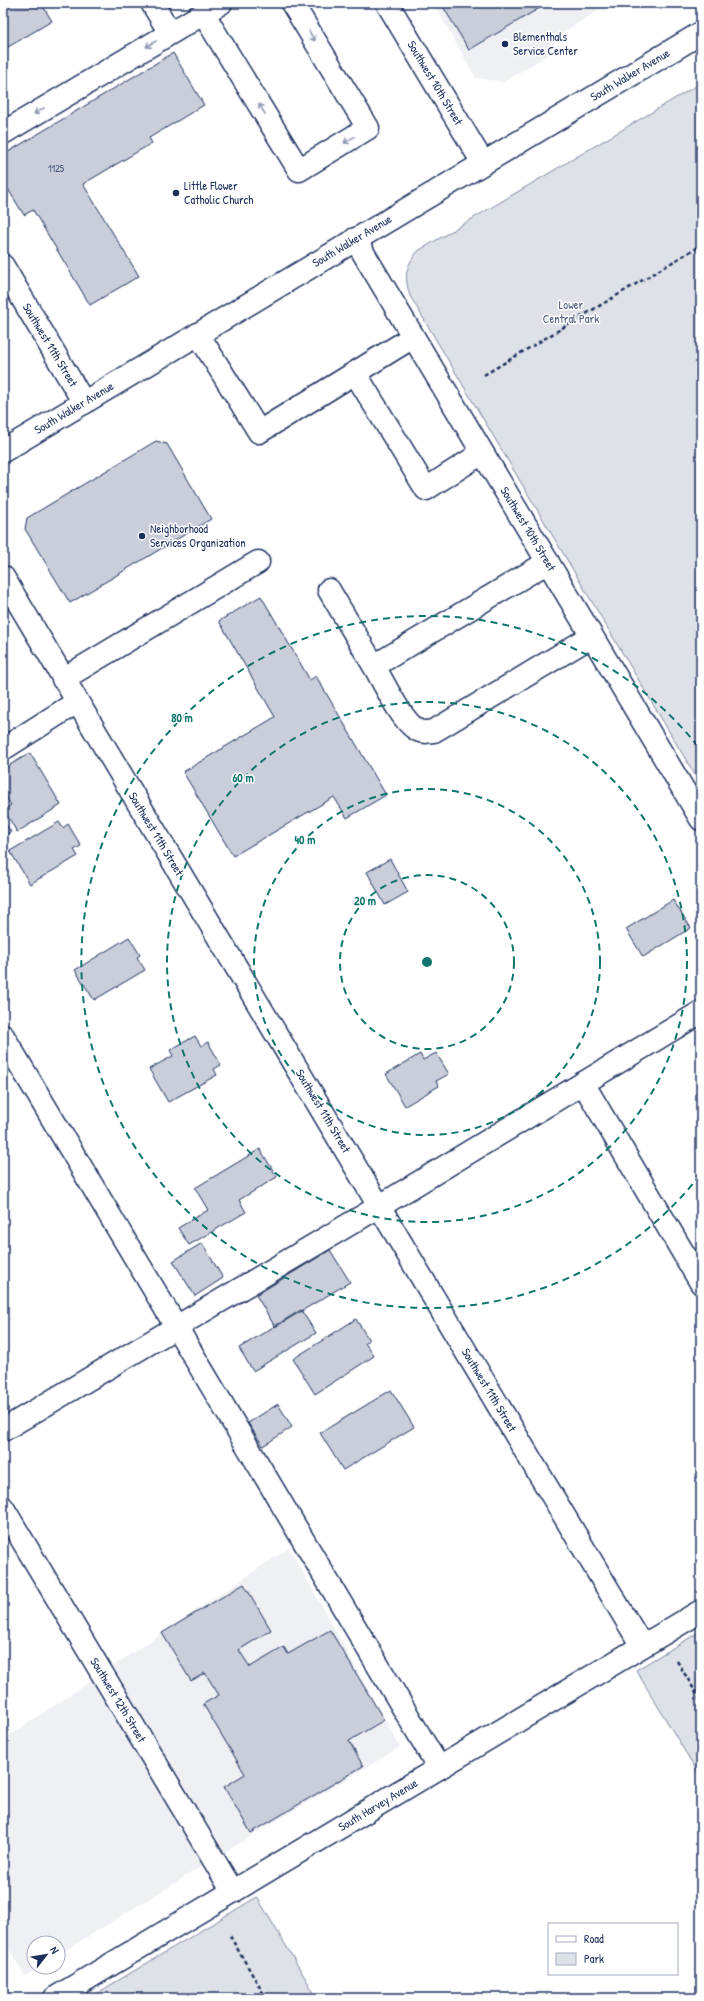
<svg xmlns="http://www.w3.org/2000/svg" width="704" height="2001" viewBox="0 0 704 2001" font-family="'Patrick Hand',sans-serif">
	<rect width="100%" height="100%" fill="#fff"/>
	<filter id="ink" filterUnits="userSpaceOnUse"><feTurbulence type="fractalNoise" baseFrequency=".025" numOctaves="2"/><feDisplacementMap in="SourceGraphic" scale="8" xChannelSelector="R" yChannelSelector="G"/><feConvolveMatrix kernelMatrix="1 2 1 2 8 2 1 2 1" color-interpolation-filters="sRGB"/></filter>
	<g filter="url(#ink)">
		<path fill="#eff0f4" d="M433,3H600L596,12L560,34L548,55L503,82L476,78Z
			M289,1548L400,1747L251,1836L58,1955V1943H34V1967H39L25,1976L3,1940V1740Z"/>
		<path fill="#dee1e7" stroke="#7c88a2" d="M701,83V785L410,296C404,276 405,267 418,251Z
			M701,1631V1778L636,1670Z
			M257,1897L317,1998H89Z"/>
		<path fill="#caceda" stroke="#1b2f5e" d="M3,3H41L52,21L3,50Z
			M441,3H548L469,50Z
			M173,53L204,105L149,138L152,143L83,184L139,276L90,305L33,210L24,215L3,181V155Z
			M156,441L167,444L211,519L70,603L25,529L27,518Z
			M261,596L310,680L316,676L386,795L347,818L334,797L233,856L183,772L275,717L219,621Z
			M3,670L8,678L3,681Z
			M30,753L61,805L17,832L4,810L11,805L3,792V769Z
			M3,820L11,832L3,836Z
			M59,822L63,828L68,824L81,846L74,850L78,856L30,884L10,851Z
			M390,859L408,892L385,905L367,872Z
			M673,900L691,928L643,957L626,929Z
			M129,937L140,955L137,957L145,970L94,1000L75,970Z
			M195,1036L201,1046L208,1042L221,1065L214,1069L217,1075L168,1102L149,1069L173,1056L170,1050Z
			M436,1053L449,1074L436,1081L439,1086L405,1106L386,1074L420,1054L423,1060Z
			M260,1149L277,1177L239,1200L246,1212L189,1245L178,1228L208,1210L195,1188Z
			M202,1243L223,1278L195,1296L173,1261Z
			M330,1250L350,1282L275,1327L256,1295Z
			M301,1310L316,1333L253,1371L239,1348Z
			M356,1319L369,1340L365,1343L374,1356L315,1394L293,1359Z
			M391,1390L414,1427L343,1470L320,1433Z
			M278,1404L292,1427L263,1446L248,1423Z
			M244,1584L271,1630L239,1650L250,1667L284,1647L288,1654L330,1630L384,1720L349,1741L363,1766L251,1833L224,1787L245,1774L203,1704L219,1695L205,1673L191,1681L162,1633Z"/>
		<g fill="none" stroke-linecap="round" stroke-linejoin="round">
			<defs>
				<path id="minor" d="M152,3L170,33
					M387,3L483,163
					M203,13L299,170L368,128L292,3
					M3,133L221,3
					M355,239L701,819
					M3,266L84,403
					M198,334L259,432L413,337
					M355,373L426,489L482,453
					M548,562L374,666C384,683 401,720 416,729C421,733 428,732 434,731L592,636
					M3,577L642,1646
					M329,590L374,666
					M63,679L258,562
					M3,749L77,702
					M3,1036L439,1768
					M583,1083L701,1283
					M3,1430L380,1206L701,1012
					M3,1508L233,1892
					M55,1998L701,1611"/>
				<path id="major" d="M3,451L701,33"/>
			</defs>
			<use href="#minor" stroke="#1b2f5e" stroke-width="25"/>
			<use href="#major" stroke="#1b2f5e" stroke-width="25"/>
			<path stroke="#1b2f5e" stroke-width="2.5" stroke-dasharray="4 3" stroke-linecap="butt" d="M484,375L701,245
				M677,1661L701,1701
				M230,1936L266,1998"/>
			<use href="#minor" stroke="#fff" stroke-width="22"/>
			<use href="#major" stroke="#fff" stroke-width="22"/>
		</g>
		<defs><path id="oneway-shaft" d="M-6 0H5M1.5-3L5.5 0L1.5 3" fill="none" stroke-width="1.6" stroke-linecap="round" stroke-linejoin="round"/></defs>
		<g stroke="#8d97ae">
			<use href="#oneway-shaft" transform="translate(312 36) rotate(59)"/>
			<use href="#oneway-shaft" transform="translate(151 44) rotate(149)"/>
			<use href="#oneway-shaft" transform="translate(262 109) rotate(-121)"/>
			<use href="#oneway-shaft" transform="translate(39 111) rotate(149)"/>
			<use href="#oneway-shaft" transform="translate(349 140) rotate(149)"/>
		</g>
	</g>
	<g fill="none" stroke="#0f766e" stroke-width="2" stroke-dasharray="7 5">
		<circle cx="427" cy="962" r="87"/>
		<circle cx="427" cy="962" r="173"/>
		<circle cx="427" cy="962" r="260"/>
		<path d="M700 1175A346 346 0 1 1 700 749"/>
	</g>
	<g fill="#1b2f5e" stroke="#fff" stroke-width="1.5">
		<circle cx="505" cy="44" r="4"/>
		<circle cx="176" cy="193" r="4"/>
		<circle cx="142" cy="536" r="4"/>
	</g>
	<g text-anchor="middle" stroke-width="3" stroke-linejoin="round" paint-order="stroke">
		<g font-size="10" fill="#47577d">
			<text x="56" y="172">1125</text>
		</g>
		<g font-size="12" fill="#1b2f5e" stroke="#fff" text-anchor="start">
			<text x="513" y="41">Blementhals<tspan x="513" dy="14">Service Center</tspan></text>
			<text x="184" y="190">Little Flower<tspan x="184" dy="14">Catholic Church</tspan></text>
			<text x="150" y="533">Neighborhood<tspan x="150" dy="14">Services Organization</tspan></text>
		</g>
		<g font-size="12" fill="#1b2f5e" stroke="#fff">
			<text transform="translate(630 75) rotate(-31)" y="4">South Walker Avenue</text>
			<text transform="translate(435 83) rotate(59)" y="4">Southwest 10th Street</text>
			<text transform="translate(352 241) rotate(-31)" y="4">South Walker Avenue</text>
			<text transform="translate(50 345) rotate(59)" y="4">Southwest 11th Street</text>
			<text transform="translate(74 408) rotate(-31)" y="4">South Walker Avenue</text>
			<text transform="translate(528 529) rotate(59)" y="4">Southwest 10th Street</text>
			<text transform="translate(156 834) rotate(59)" y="4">Southwest 11th Street</text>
			<text transform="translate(323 1111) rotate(59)" y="4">Southwest 11th Street</text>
			<text transform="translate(489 1390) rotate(59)" y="4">Southwest 11th Street</text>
			<text transform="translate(118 1700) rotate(59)" y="4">Southwest 12th Street</text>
			<text transform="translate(378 1805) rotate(-31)" y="4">South Harvey Avenue</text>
		</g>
		<g font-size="12" fill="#4c5c80" stroke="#fff">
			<text x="571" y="309">Lower<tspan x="571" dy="14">Central Park</tspan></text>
		</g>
	</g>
	<circle cx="427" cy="962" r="6" fill="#0f766e" stroke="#fff" stroke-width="2"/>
	<g font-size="12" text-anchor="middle" font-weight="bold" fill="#0f766e" stroke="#fff" stroke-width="3" stroke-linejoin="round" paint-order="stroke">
		<text x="182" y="722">80 m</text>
		<text x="243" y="782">60 m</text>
		<text x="305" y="844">40 m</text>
		<text x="365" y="905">20 m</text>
	</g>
	<rect width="704" height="2001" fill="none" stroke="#fff" stroke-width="16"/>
	<rect x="8" y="8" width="688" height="1985" fill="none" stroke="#1b2f5e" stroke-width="1.5" filter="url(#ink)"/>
	<rect x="548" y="1923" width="130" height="52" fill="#ffffff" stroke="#a4acbf"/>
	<rect x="556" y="1936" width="20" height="6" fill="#ffffff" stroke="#a4acbf"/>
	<text x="584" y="1943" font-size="12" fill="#1b2f5e">Road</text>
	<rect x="556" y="1953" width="20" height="12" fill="#dee1e7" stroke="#a4acbf"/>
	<text x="584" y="1963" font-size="12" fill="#1b2f5e">Park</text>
	<g transform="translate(46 1955) rotate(59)"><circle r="19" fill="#ffffff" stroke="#a4acbf"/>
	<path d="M0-3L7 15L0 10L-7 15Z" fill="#1b2f5e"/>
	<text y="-6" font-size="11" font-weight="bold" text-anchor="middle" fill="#1b2f5e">N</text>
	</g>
</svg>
